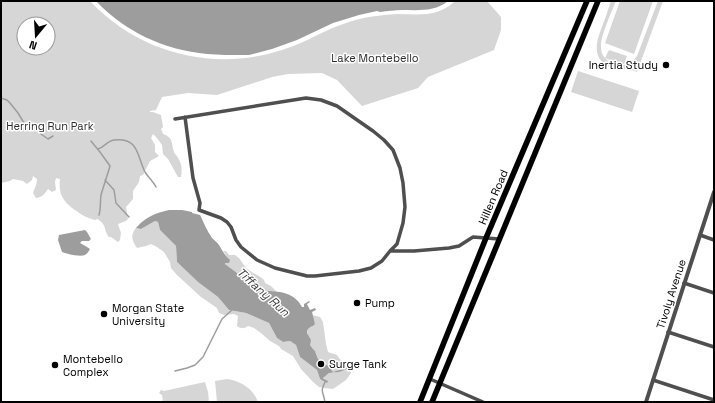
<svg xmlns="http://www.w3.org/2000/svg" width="715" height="403" viewBox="0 0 715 403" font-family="'Space Grotesk',sans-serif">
	<rect width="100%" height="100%" fill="#fff"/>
	<path fill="#d6d6d6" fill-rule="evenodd" d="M1,1H90C140,54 214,72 282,50C305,43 326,29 349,22C364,17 380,15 397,14C407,14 417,15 427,14C435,13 443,10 449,6C451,5 452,3 454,2C458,0 481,1 487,1L501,17V30L494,50L428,77L418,88L362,106L337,80L322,73L288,74L272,77L217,95L188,93L162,97L156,110L150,111V112H153L161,115L163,127L161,129L163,134C174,138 171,143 174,152C174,153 178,157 178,158C182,164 182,169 181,177H178L168,159L163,154L162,145L157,138L153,134L151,138L155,145V152L159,156L150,161L143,175L140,176L139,182L133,191V199L126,207L128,219L126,221L118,224L121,233L120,240L118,242L111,237H109C103,230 108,225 97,219L95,220C88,218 83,216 78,212C64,203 58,195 60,179L56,178L55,182L56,190L52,192L48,189C44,195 42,197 36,198L33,193C35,187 37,185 37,179L33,176L32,180L27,184L23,181L13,179L10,181L1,183ZM24,24H48V48H24Z
		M611,1H616C612,11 600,37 601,47C601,51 602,55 605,58L609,50L627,56L624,64L622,65L605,58C615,69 629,67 637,56L658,1H663L637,72L632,70L633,66C626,70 618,71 610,67C590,58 597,40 603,24C606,17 608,9 611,1Z
		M620,1H653L634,54L605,43Z
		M578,71L639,91L632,112L571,92Z
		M155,221L158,222L160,230L176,246L177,262L198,282L218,297L229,310L246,313L269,323L277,338L283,342L290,341L296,345L300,357L317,370L320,379L322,380L324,379V377L329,373H334L346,368L335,372H331C329,367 323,360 318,359L316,353L310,345L307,331C309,326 313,327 315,324L312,315L320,317L323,322L326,344L328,352L337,355C341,363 350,364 351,373L346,380L333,389L325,388L319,387L313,382L301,369L293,356L281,349L279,346L270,341L261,333L254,328L248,326C244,329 241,329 237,326L238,316L234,314L224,315L219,313L217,308L201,297L177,275L171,268L170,262L164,252L157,247L151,244L146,246L137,248C132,241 130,235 136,228L141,229Z
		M223,251H226L229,255H235L239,258L246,268L253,273L259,276L264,280L265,283L271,286L277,292L263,291L246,280L225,264C226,259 228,256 223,251Z
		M227,379C240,381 253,388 258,402H217L215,381Z
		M205,382L208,392L209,402H163L162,395L159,393L161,390L164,391Z"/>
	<path fill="#9d9d9d" d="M96,1H448C435,12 418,10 402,10C395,10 387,11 380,12L377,11L359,15L333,23L297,40L272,49L249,55H244C231,55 219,55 207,54C165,50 125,32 96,1Z
		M169,210H182L192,212V213L200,215C204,223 207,231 212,238C214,240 217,242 219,245C222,250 225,256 230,260L229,263H225V264C237,273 248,282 261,289C264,291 267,291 270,291C284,292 295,294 302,307H304V304L309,301L310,302L307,304L310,310L315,308L316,310L312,312L315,324C313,327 309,326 307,331V333L311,340L310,345L313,349L315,351L318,359C320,360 330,367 331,369C332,369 331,371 332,371L333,372L346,368H347V369L339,372L329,373L323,378L324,379L328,381L327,383L320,379L317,370L300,357L296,345L290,341L283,342L277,338L269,323L246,313L229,310L218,297L198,282L177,262L176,246L160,230L158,222L155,221L141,229L136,228C145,217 156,213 169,210Z
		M85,230L87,232L91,239L89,241H82L80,243L87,247L90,249C88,252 88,253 85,255C80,257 67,254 62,252L58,240L59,235Z"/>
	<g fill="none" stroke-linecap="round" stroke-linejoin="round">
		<path stroke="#9d9d9d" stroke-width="1.5" d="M1,98L7,100L10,103L18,113L24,123L27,126L37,128L41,134L48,139L53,136
			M91,141C98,149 104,157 110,166C107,176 104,185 101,195C100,202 101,208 99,215
			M98,149C105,147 107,141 114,140C139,137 137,156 145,172C148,177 153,181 156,187
			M105,180L114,190L116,203L129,217
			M175,371L187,368L195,365L203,357L222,319L232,310
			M325,402C323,390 320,393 325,382"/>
		<defs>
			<path id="primary" d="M420,402L486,238L587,1
				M432,402L598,1"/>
		</defs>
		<use href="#primary" stroke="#dbdbdb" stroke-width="6"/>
		<path stroke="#4f4f4f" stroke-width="3.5" d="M175,119L306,98L321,100L337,106L373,131L384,140L393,150L400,168L403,183L405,207L403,223L397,244L390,251L382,261L371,268L359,271L315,276H307L275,268L257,260L241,247L236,240L231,227L227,222L221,218L199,210L200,203L193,178L185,117
			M700,235L714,240
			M390,251H414L449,248L459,246L473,237L499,239
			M684,283L714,293
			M668,332L714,347
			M430,379L483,402
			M653,380L714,400"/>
		<path stroke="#4f4f4f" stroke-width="4" d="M646,402L714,192"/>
		<use href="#primary" stroke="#000" stroke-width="5.5"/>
	</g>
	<g fill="#000" stroke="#fff" stroke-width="1.5">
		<circle cx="666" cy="65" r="4"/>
		<circle cx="357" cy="303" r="4"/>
		<circle cx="104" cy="314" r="4"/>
		<circle cx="321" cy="364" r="4"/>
		<circle cx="55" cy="365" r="4"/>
	</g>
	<g text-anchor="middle" stroke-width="3" stroke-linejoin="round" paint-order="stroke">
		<g font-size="11" fill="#2d2d2d" stroke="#fff">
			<text x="375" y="62">Lake Montebello</text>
			<text x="50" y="130">Herring Run Park</text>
		</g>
		<g font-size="11" fill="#000" stroke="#fff" text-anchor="start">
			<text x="658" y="69" text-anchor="end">Inertia Study</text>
			<text x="365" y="307">Pump</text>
			<text x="112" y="312">Morgan State<tspan x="112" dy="13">University</tspan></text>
			<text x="63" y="363">Montebello<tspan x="63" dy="13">Complex</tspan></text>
			<text x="329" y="368">Surge Tank</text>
		</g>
		<g font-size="11" fill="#000" stroke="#fff">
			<text transform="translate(493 197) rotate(-67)" y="4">Hillen Road</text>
			<text transform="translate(671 294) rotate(-72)" y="4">Tivoly Avenue</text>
		</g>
		<g font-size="12" font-style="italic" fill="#3e3e3e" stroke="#fff">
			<text transform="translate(263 292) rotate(42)" y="4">Tiffany Run</text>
		</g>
	</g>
	<rect width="715" height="403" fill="none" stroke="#000000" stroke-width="4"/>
	<g transform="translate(36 36) rotate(198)"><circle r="19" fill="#ffffff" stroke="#999999"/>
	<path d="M0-3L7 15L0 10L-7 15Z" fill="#000000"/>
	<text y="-6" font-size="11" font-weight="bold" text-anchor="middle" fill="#000000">N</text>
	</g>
</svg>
